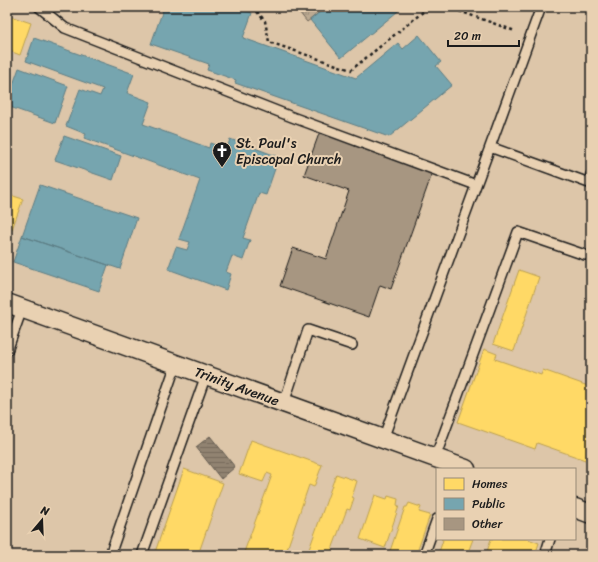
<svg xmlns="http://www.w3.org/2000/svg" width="598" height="562" viewBox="0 0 598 562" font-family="Sriracha,sans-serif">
	<defs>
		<pattern id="grass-tufts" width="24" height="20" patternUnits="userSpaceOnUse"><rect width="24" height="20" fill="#bcaa92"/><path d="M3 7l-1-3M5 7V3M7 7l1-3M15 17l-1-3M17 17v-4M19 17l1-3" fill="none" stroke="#988a76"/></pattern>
		<pattern id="water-rules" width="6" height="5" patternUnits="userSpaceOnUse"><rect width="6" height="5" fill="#918371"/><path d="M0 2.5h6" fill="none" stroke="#766a5c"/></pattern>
	</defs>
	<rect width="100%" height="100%" fill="#ddc6a9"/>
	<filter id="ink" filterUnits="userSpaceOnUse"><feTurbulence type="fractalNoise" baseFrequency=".025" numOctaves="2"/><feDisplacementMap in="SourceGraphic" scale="8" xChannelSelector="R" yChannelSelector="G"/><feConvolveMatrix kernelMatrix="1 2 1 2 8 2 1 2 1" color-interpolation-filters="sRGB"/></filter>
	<g filter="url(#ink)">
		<path fill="url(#grass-tufts)" stroke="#6c6357" d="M295,7H326L307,22Z"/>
		<path fill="url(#water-rules)" stroke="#625a4f" d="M210,436L235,467L221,479L196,447Z"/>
		<path fill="#ffd966" stroke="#bba050" d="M7,15L31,23L20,55L7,50Z
			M7,194L23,199L7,243Z
			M519,270L539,277L514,351L493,344Z
			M484,349L497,354L495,359L541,375L543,370L591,387V462L537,443L535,449L458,422Z
			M251,440L322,465L314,487L309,485L285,555H243L272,475L267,473L263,482L239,474Z
			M184,469L223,483L198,555H154Z
			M336,474L357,481L352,497L354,498L350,510L347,509L330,555H307Z
			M375,495L387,499L388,496L398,499L397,505L399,506L385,548L360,539Z
			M409,503L421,507L419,512L430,515L416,555H401L390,551L405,507H407Z
			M441,539H473L467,555H438L443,540Z
			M491,539H528L539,543L535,555H486Z
			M355,551L367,555H354Z"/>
		<path fill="#76a5af" stroke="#5b7c83" d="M164,7H235L252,13L243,38L356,78L398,43L403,49L419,35L441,62L436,66L452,85L389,137L235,83L236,80L207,70L209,64L151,44Z
			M326,7H403L341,58L310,20Z
			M34,38L134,74L127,93L151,102L143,124L209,148L210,143L227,149L230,139L279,157L266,195L259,193L243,238L250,240L243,260L232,256L226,272L231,274L226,290L168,269L176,247L187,250L190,242L179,239L200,180L84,138L86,134L66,126L80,89L100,96L103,89L26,61Z
			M19,68L68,86L55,123L7,106V101Z
			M64,136L121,156L113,180L55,160Z
			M40,185L137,218L120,269L22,236Z
			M22,236L108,265L99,291L13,262Z"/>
		<path fill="#a79681" stroke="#1c1c1c" d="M320,131L433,171L391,289L380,285L369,317L280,286L293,248L326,259L349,191L304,175Z"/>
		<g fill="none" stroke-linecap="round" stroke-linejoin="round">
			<defs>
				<path id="service" d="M39,7L65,28L292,117L476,185
					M541,7L490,147L589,183L591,175
					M7,351L22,309
					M284,403L308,330L352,345
					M383,439L490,147
					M435,458L518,232L585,255
					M110,555L176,364
					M142,555L206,375
					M424,555L437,519
					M545,555L550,539"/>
				<path id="minor" d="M7,303L466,469
					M575,508L591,514"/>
			</defs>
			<use href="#service" stroke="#1c1c1c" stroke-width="12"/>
			<use href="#minor" stroke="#1c1c1c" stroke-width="21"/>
			<path stroke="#1c1c1c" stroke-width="2.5" stroke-dasharray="3 3" stroke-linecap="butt" d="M253,7L265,21L269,42L351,70L429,7
				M448,7L515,31"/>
			<use href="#service" stroke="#e9d1b2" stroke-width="9"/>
			<use href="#minor" stroke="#e9d1b2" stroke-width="18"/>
		</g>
	</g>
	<defs>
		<symbol id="church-pin" viewBox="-11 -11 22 30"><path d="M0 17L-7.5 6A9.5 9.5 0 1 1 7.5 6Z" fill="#1c1c1c" stroke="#e9d1b2"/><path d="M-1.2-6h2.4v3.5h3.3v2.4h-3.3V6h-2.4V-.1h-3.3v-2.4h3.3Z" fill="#fff"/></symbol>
	</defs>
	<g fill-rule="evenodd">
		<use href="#church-pin" x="211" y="140" width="22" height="30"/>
	</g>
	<g text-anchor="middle" stroke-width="4" stroke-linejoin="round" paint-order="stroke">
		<g font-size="14" fill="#1c1c1c" stroke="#e9d1b2" text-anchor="start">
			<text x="236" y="148">St. Paul's<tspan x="236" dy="16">Episcopal Church</tspan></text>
		</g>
		<g font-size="14" fill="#1c1c1c" stroke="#e9d1b2">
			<text transform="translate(237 386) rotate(20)" y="5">Trinity Avenue</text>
		</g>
	</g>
	<rect width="598" height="562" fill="none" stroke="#e9d1b2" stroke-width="24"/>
	<rect x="12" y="12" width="574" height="538" fill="none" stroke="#1c1c1c" stroke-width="1.5" filter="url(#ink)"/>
	<rect x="436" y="468" width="140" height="72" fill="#e9d1b2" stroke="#978976"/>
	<rect x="444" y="478" width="20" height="12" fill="#ffd966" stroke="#978976"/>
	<text x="472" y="488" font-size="12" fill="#1c1c1c">Homes</text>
	<rect x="444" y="498" width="20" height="12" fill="#76a5af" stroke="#978976"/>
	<text x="472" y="508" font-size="12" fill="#1c1c1c">Public</text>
	<rect x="444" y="518" width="20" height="12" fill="#a79681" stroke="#978976"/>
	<text x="472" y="528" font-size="12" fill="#1c1c1c">Other</text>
	<g transform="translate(42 520) rotate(19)" stroke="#e9d1b2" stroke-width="3" paint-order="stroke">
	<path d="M0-3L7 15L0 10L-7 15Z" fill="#1c1c1c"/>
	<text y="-6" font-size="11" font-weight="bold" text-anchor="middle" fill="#1c1c1c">N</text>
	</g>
	<path d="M448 40v6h71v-6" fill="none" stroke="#1c1c1c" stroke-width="2"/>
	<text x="454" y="40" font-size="12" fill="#1c1c1c" stroke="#e9d1b2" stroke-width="3" paint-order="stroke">20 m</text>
</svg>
